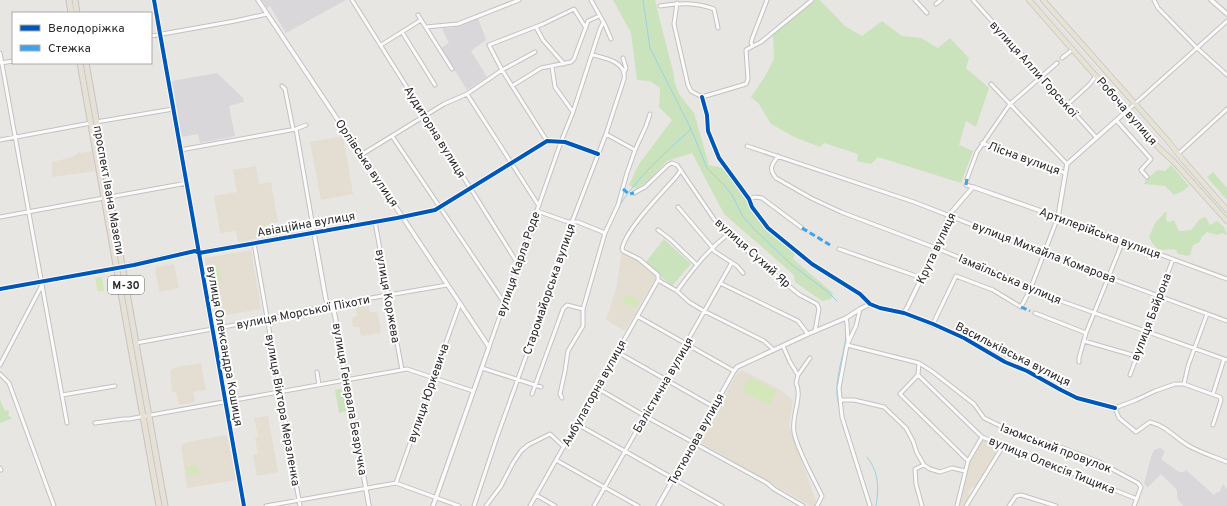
<svg xmlns="http://www.w3.org/2000/svg" width="1227" height="506" viewBox="0 0 1227 506" font-family="Overpass,sans-serif">
	<rect width="100%" height="100%" fill="#e8e6e2"/>
	<path fill="#d9d7d9" d="M262,0H346L286,33L271,8L270,6L267,8Z
		M478,18L486,40L471,51L487,77L467,90L441,48L449,43L443,31V28H452Z
		M217,73L243,98L244,102L229,106L235,136L200,143L198,134L182,137L172,81Z
		M1160,448L1165,451L1161,459L1179,472H1184L1186,470L1214,495L1217,492L1219,493L1223,484L1227,489V506H1183L1177,498V490L1161,474L1148,487L1144,484L1151,457L1154,450Z"/>
	<path fill="#e3ded1" d="M343,136L353,194L321,200L310,142Z
		M92,151L95,171L52,177V162L73,157L79,152L82,153Z
		M256,166L259,184L271,182L278,222L266,225L268,236L238,242L236,231L220,233L214,196L237,192L233,170Z
		M251,250L261,309L215,317L205,258Z
		M622,251L638,259L657,276L625,331L606,320L616,289Z
		M174,264L179,288L159,292L155,267Z
		M368,303L370,312H375L378,313L381,333L361,336L359,327H353L352,318L357,315L356,306Z
		M201,363L206,390L193,392L195,402L179,405L176,392H172L170,371L176,367Z
		M742,370L777,388L793,400L789,426L817,504L815,506H811L699,442L736,375Z
		M268,416L278,472L257,476L253,455L258,454L255,438L258,437L254,418Z
		M227,435L236,480L187,488L181,445L187,442Z
		M982,439L996,445L994,451L996,453L995,455L979,483L975,488L972,487L968,493L971,495L964,506H962L959,504L970,459Z"/>
	<path fill="#cbe3bd" d="M613,0H655L660,21L674,75V81L679,94L694,113L709,165L723,168L766,227L795,254L793,259L833,293L831,299L822,301L795,282L794,275L724,214L692,153L667,161L648,181L636,189L629,185L639,164L672,120L659,107L660,88L650,81L637,80L631,33Z
		M814,0H820L845,26L862,36L882,21L902,36L921,38L938,48L950,38L969,58L966,68L989,88L976,127L966,121L959,145L973,151L961,183L878,157L871,164L857,161L858,154L824,143L820,147L794,137L771,124L759,104L751,97L764,78L774,59L773,33Z
		M1171,165L1189,186L1183,191L1174,195L1165,186L1144,184L1146,179L1158,170L1165,171Z
		M1213,172L1227,188V200L1207,177Z
		M1165,212H1167L1166,219L1167,221L1170,222L1174,220L1179,231L1191,230L1200,219L1204,217L1206,218L1210,225L1217,221L1224,227L1227,234L1226,235L1222,233L1217,235L1207,232L1201,238L1200,242L1193,245L1190,255L1188,256L1178,254L1176,250L1173,249L1163,250L1158,249L1153,244L1149,237L1155,223Z
		M664,239L691,264L672,286L645,263Z
		M347,388L351,410L339,413L335,390Z
		M0,400L5,411L8,410L9,412L8,416L11,417V419L0,423Z"/>
	<path fill="#d4e7ba" d="M218,265L221,281L213,282L210,266Z
		M102,277L104,291L98,292L95,278Z
		M626,294L639,300L635,308L622,302Z
		M750,377L777,391L769,405L742,391Z
		M198,465L199,473L187,475L186,467Z"/>
	<g fill="none" stroke-linecap="round" stroke-linejoin="round">
		<path stroke="#99d1e7" stroke-width="1" d="M643,0L650,48L691,129L707,168L724,185L732,195L742,215L755,230L791,264L828,292L837,301
			M618,208C636,178 665,153 691,129
			M839,406C832,383 844,358 846,335
			M867,457C879,472 879,488 876,506"/>
		<defs>
			<path id="minor" d="M154,0L244,506
				M352,0L518,264
				M591,0L605,25L611,39
				M915,0L927,13
				M973,0L1096,137
				M1154,0L1158,8L1197,48L1227,75
				M677,3L674,24L688,85L691,91L702,97
				M936,4L941,0
				M660,6C680,3 695,2 714,9L718,28
				M418,15L452,69
				M426,27L458,24L519,0
				M536,27L543,40L564,64
				M402,32L435,85
				M151,36L235,21L267,14
				M381,45L421,20
				M753,46L761,42L812,0
				M0,53L67,423
				M623,58L626,68L624,73
				M1062,58L1072,50
				M1,63L13,61
				M552,67L555,87L573,112
				M991,84L1067,164
				M282,86L285,89L293,129
				M512,86L541,68L571,62L574,59L588,21L599,16
				M467,94L539,206
				M702,97L707,115L708,131L719,158L749,199L752,207L768,228L812,264L860,294L870,304
				M702,97L746,84L748,79L746,50L753,46L751,43L752,39L767,0
				M1067,105L1089,85L1096,76
				M1130,108L1227,21
				M1116,120L1151,159L1141,170L1147,177
				M96,122L173,109
				M296,129L314,233
				M606,134L635,150
				M392,136L505,304
				M0,140L91,123
				M547,141L502,70L489,45L543,24L574,9L586,28
				M982,143L1065,173
				M747,146L914,202L1034,249L1044,254L1227,321
				M180,150L296,129L306,125
				M1178,154L1227,109
				M361,155L444,104L467,94L502,70L535,52
				M778,156C772,165 768,168 776,178L811,198L841,212L936,248L1017,281L1030,290L1227,360
				M967,179L977,152L1010,104L1057,63
				M966,185L973,187
				M634,193L645,187L668,165L672,163L677,165L714,219L728,234L781,280L800,295L817,304L819,309L815,331
				M110,197L187,183
				M749,199L755,197L762,198L802,228
				M678,207L712,247L714,251L737,266L743,273
				M537,211L568,222H578L605,233
				M0,217L104,198
				M403,217L435,210L547,141L565,142L598,154
				M375,222L402,370
				M658,230L670,239L697,265
				M254,243L300,506
				M839,249L922,278
				M658,280V275L639,259L623,251L622,249C626,229 661,194 676,177L681,170
				M658,280L677,291L689,302L704,311L764,341L774,350
				M720,283L798,321L808,334
				M0,289L117,268
				M677,291C693,269 707,251 728,234
				M860,309L856,326L847,345L839,388L842,417L870,506
				M904,313L964,338L1005,362L1027,371L1061,390L1077,398L1115,408
				M1035,313L1086,333
				M637,316L734,371
				M846,318L847,323L848,342
				M933,324L956,276L993,290L1021,307L1030,290L1058,217L1227,279
				M1084,341L1136,356
				M136,343L267,319L330,305L447,285
				M847,345L919,363L933,372L974,404L984,418L1019,435L1055,445L1097,461L1138,483L1141,487L1134,506
				M783,346L790,362L798,375L796,383C803,396 791,417 794,432C797,450 814,479 822,496L817,506
				M489,347L561,142L573,112L600,29L603,23
				M617,352L714,407
				M1079,362V358L1086,333L1123,241
				M919,363L918,375L900,394L968,461
				M0,365L42,285
				M482,368L541,387
				M317,372L319,385
				M0,374L9,383L54,506
				M798,375L810,358
				M918,375L982,437L1137,499
				M1130,375L1173,259
				M1184,384L1188,366L1207,314
				M597,388L645,416L767,483L774,489L803,506
				M532,394L563,309L567,305L583,309L605,233L618,205L627,173L635,150L646,126L650,114
				M1213,394L1224,359
				M62,395L115,386
				M562,398L560,394L565,371L568,351L583,326V309
				M840,400H854L884,407L906,428L913,441L917,453L924,465L930,469L940,472L952,468L965,471
				M1115,408L1136,400L1155,391L1175,384H1184L1220,397L1221,400L1213,425
				M1115,408L1119,418L1136,432L1150,422C1167,426 1177,440 1191,447C1202,453 1215,457 1227,462
				M95,423L124,419H129L407,369L473,391
				M577,424L722,506
				M556,460L638,506
				M0,468L1,470
				M396,483L460,303
				M536,495L555,506
				M266,506L396,483L459,506
				M474,506L497,437L565,248L572,222L606,134L624,79C627,62 605,58 593,55
				M486,506L501,486L513,463L521,451L528,445L550,434L564,447
				M530,506L658,280
				M594,506L731,264
				M922,506L916,484L915,469L924,465
				M957,506L968,461L982,437
				M966,506L1003,446
				M1009,506L1016,496L1021,495L1056,506"/>
			<path id="tertiary" d="M258,0L489,347L433,506
				M1211,0L1227,14
				M314,233L326,300L334,312L335,316L369,506
				M117,268L195,251L203,252L403,217
				M658,506L734,371L737,367L808,334L846,318L860,309L870,304L880,308L904,313L908,306L934,252L949,215L973,187L1058,217L1067,164L1130,108"/>
			<path id="primary" d="M1029,0L1160,149L1174,162L1227,221
				M1043,0L1168,141L1183,160L1227,210"/>
			<path id="trunk" d="M69,0L71,13
				M75,0L77,13
				M80,63L159,506
				M86,63L165,506"/>
		</defs>
		<use href="#minor" stroke="#c2c2c2" stroke-width="5"/>
		<use href="#tertiary" stroke="#c2c2c2" stroke-width="5.5"/>
		<use href="#primary" stroke="#c5c4c2" stroke-width="6"/>
		<use href="#trunk" stroke="#c5c4c2" stroke-width="7"/>
		<use href="#minor" stroke="#fcfbfb" stroke-width="3"/>
		<use href="#tertiary" stroke="#fcfbfb" stroke-width="3.5"/>
		<use href="#primary" stroke="#e6e3d5" stroke-width="4.5"/>
		<use href="#trunk" stroke="#e7e0d4" stroke-width="5"/>
		<path stroke="#dededf" stroke-width="1" d="M71,0L74,13
			M1035,0L1227,216
			M84,63L163,506"/>
		<path stroke="#3ea3eb" stroke-width="3" stroke-dasharray="6 3" stroke-linecap="butt" d="M966,185L967,179
			M623,189L629,194L634,193
			M802,228L830,245
			M1021,307L1030,311"/>
		<defs>
			<path id="cycleway" d="M154,0L244,506
				M702,97L707,115L708,131L719,158L749,199L752,207L768,228L812,264L860,294L870,304L880,308L904,313L933,324L964,338L1005,362L1027,371L1061,390L1077,398L1115,408
				M0,289L134,265L195,251L199,253L397,218L435,210L547,141L565,142L598,154"/>
		</defs>
		<use href="#cycleway" stroke="#fff" stroke-width="6"/>
		<use href="#cycleway" stroke="#0057b8" stroke-width="4"/>
	</g>
	<g text-anchor="middle" stroke-width="4" stroke-linejoin="round" paint-order="stroke">
		<rect fill="#fff" stroke="#6b6b6b" stroke-width="1" x="108" y="276" width="36" height="18" rx="3"/>
		<g font-size="11" font-weight="bold" fill="#2b2b2b">
			<text x="126" y="289">М-30</text>
		</g>
		<g font-size="12" fill="#2b2b2b" stroke="#fff">
			<text transform="translate(1034 69) rotate(48)" y="4">вулиця Алли Горської</text>
			<text transform="translate(1127 111) rotate(49)" y="4">Робоча вулиця</text>
			<text transform="translate(435 132) rotate(58)" y="4">Аудиторна вулиця</text>
			<text transform="translate(1024 158) rotate(20)" y="4">Лісна вулиця</text>
			<text transform="translate(367 163) rotate(56)" y="4">Орлівська вулиця</text>
			<text transform="translate(109 190) rotate(80)" y="4">проспект Івана Мазепи</text>
			<text transform="translate(306 224) rotate(-10)" y="4">Авіаційна вулиця</text>
			<text transform="translate(1100 233) rotate(20)" y="4">Артилерійська вулиця</text>
			<text transform="translate(936 248) rotate(-65)" y="4">Крута вулиця</text>
			<text transform="translate(1044 252) rotate(21)" y="4">вулиця Михайла Комарова</text>
			<text transform="translate(753 253) rotate(42)" y="4">вулиця Сухий Яр</text>
			<text transform="translate(518 264) rotate(-71)" y="4">вулиця Карла Роде</text>
			<text transform="translate(1010 279) rotate(23)" y="4">Ізмаїльська вулиця</text>
			<text transform="translate(549 289) rotate(-71)" y="4">Старомайорська вулиця</text>
			<text transform="translate(388 296) rotate(80)" y="4">вулиця Коржева</text>
			<text transform="translate(303 312) rotate(-11)" y="4">вулиця Морської Піхоти</text>
			<text transform="translate(1151 317) rotate(-69)" y="4">вулиця Байрона</text>
			<text transform="translate(225 346) rotate(80)" y="4">вулиця Олександра Кошиця</text>
			<text transform="translate(1013 354) rotate(27)" y="4">Васильківська вулиця</text>
			<text transform="translate(663 385) rotate(-60)" y="4">Балістична вулиця</text>
			<text transform="translate(428 393) rotate(-71)" y="4">вулиця Юркевича</text>
			<text transform="translate(594 393) rotate(-61)" y="4">Амбулаторна вулиця</text>
			<text transform="translate(350 399) rotate(80)" y="4">вулиця Генерала Безручка</text>
			<text transform="translate(283 410) rotate(80)" y="4">вулиця Віктора Мерзленка</text>
			<text transform="translate(696 439) rotate(-61)" y="4">Тютюнова вулиця</text>
			<text transform="translate(1056 448) rotate(21)" y="4">Ізюмський провулок</text>
			<text transform="translate(1052 465) rotate(22)" y="4">вулиця Олексія Тищика</text>
		</g>
	</g>
	<rect x="12" y="12" width="140" height="52" fill="#ffffff" stroke="#aaaaaa"/>
	<rect x="20" y="25" width="20" height="6" fill="#0057b8" stroke="#aaaaaa"/>
	<text x="48" y="32" font-size="12" fill="#2b2b2b">Велодоріжка</text>
	<rect x="20" y="45" width="20" height="6" fill="#3ea3eb" stroke="#aaaaaa"/>
	<text x="48" y="52" font-size="12" fill="#2b2b2b">Стежка</text>
</svg>
